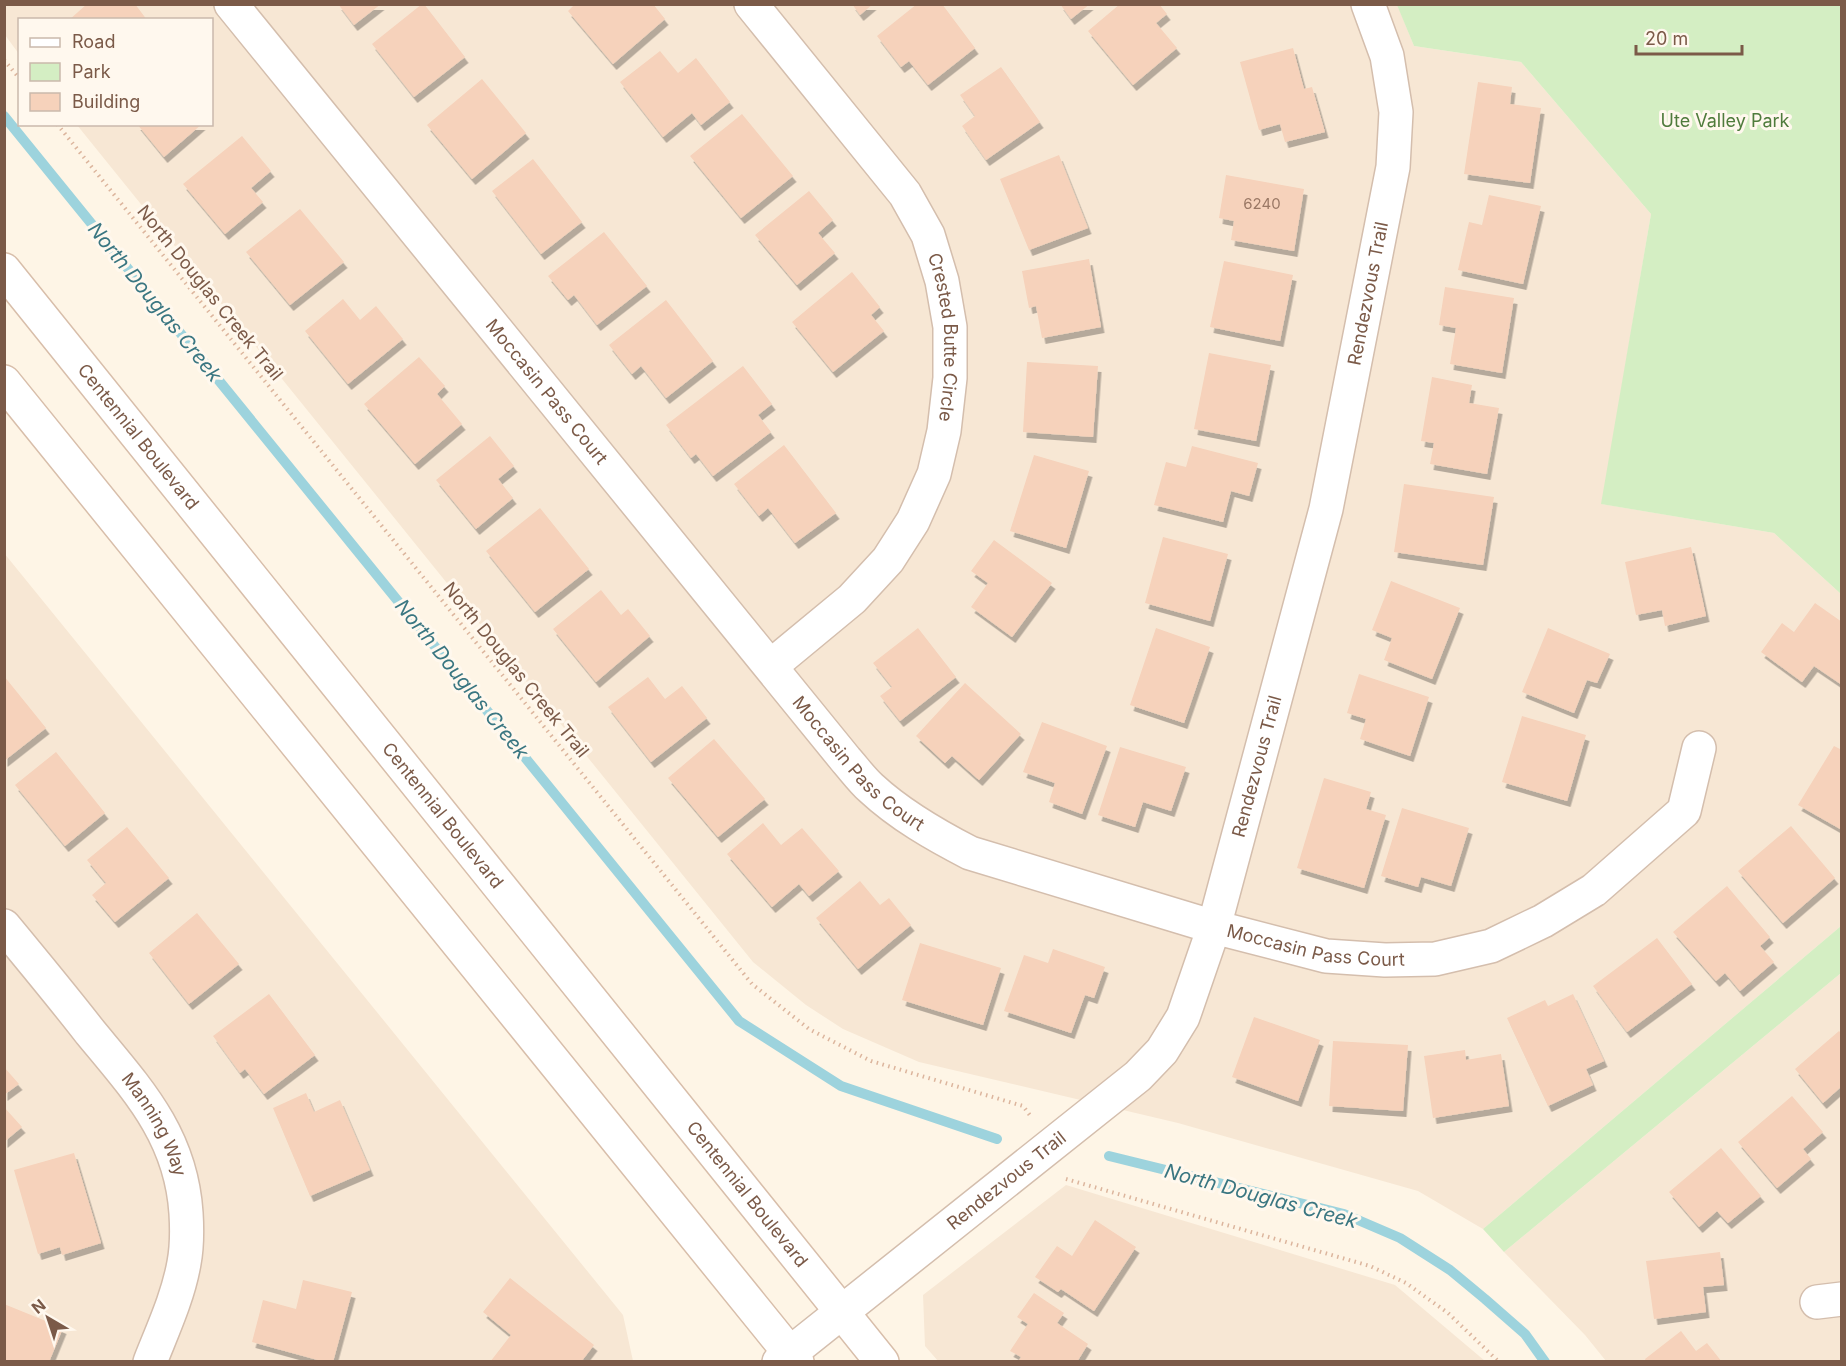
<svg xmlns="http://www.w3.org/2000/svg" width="1846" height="1366" viewBox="0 0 1846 1366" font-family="Inter,sans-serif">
	<defs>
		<filter id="shadow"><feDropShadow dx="3.5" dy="6" stdDeviation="0" flood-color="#0004"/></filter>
	</defs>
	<rect width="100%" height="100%" fill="#fef5e6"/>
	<path fill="#f7e7d4" d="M1397,4L1414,46L1521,62L1651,214L1602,504L1774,533L1841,594V926L1483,1229L1418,1191L1178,1123L919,1062L843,1029L806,1005L753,962L77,125L212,124V20H20L19,54L5,35L4,5Z
		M4,553L623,1315L633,1361H5Z
		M1841,973V1361H1606L1585,1335L1504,1252Z
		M1066,1185L1395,1285L1485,1361H938L925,1346L923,1295Z"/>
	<path fill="#d4eec3" d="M1397,5H1841V594L1774,533L1601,504L1651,214L1521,62L1414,46Z
		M1841,926V973L1504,1252L1483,1229Z"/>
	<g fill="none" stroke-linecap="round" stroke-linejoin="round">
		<path stroke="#9dd3dd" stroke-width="10" d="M4,116L739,1021L841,1086L997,1139
			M1109,1156L1344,1214L1400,1238L1450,1270L1485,1299L1525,1334L1545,1362"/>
	</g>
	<path fill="#f6d2bb" filter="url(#shadow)" d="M87,4H135L147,20H69Z
		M338,4H381L354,25Z
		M422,4H424L465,57L414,97L372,44Z
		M575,4H653L665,19L613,64L568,11Z
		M852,4H873L860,15Z
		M917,4H942L975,48L928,85L909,61L901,67L877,36Z
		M1060,4H1090L1071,19Z
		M1120,4H1159L1167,14L1156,23L1177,48L1133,85L1088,31Z
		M1293,48L1304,89L1312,87L1325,132L1285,142L1280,124L1259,130L1240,62Z
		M660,51L678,73L696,58L730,102L701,125L692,113L663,137L620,82Z
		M1001,67L1040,122L986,160L962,126L975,116L960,95Z
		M482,79L526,133L472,179L427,125Z
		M1478,82L1512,87L1510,104L1541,108L1530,183L1464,174Z
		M742,114L793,176L741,218L690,156Z
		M137,124H202L164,157Z
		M242,136L271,171L251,188L263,202L225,234L183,184Z
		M1059,155L1088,228L1029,250L1000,179Z
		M533,159L582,222L541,254L492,191Z
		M1226,175L1304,189L1294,251L1231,240L1234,221L1219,218Z
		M809,191L833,220L818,233L835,253L797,285L755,235Z
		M1489,195L1541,206L1523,284L1458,270L1469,222L1482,225Z
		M300,209L344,262L290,305L246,252Z
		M604,232L647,286L597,325L574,295L568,300L548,276Z
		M1089,259L1101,327L1042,338L1036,306L1029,308L1022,271Z
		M1224,261L1293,275L1280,341L1210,327Z
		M852,272L880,307L871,315L884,331L833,372L792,322Z
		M1445,287L1514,298L1502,373L1450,364L1456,328L1439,325Z
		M343,299L360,320L376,306L403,339L348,384L305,331Z
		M666,300L713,361L666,398L641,366L632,374L609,345Z
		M1209,353L1271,365L1256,441L1194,429Z
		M419,357L445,386L437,394L462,424L415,464L364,404Z
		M1027,362L1098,366L1093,437L1023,432Z
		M743,366L772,404L758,415L771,432L713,476L696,454L691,458L666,425Z
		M1432,377L1472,385L1469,403L1499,408L1487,474L1430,464L1434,443L1421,441Z
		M490,436L514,466L498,479L513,498L476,529L436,480Z
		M784,445L836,513L795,543L768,508L759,516L734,484Z
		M1192,446L1258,463L1249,496L1231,491L1223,522L1154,505L1166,462L1186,467Z
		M1034,455L1089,471L1066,548L1010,531Z
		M1404,484L1494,497L1483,565L1394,552Z
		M540,508L589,569L535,612L486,551Z
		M1163,537L1228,554L1210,621L1145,603Z
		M994,540L1052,583L1012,637L971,607L988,583L971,571Z
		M1691,547L1706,616L1665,626L1662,610L1636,615L1625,562Z
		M1391,581L1460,608L1432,679L1384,660L1392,638L1372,630Z
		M601,590L621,615L628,609L650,636L596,682L553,629Z
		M1815,603L1842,622V685L1814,666L1802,682L1761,652L1782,623L1794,632Z
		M918,628L956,677L900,721L880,696L892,687L873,663Z
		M1156,628L1210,647L1184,723L1130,705Z
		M1548,628L1610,654L1597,683L1587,680L1574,713L1522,692Z
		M1359,674L1429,697L1410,756L1360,739L1366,719L1347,713Z
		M4,676L46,728L4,761Z
		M648,677L665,699L682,686L707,718L651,762L608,707Z
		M965,683L1021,734L979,780L952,756L945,763L916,736Z
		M1522,716L1586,735L1567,801L1502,782Z
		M1042,722L1107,746L1082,814L1049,802L1055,783L1023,772Z
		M714,739L765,799L718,837L668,778Z
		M1834,746L1842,750V830L1798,805Z
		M1120,747L1186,767L1171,811L1143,802L1135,827L1098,815Z
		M56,752L105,813L65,846L15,785Z
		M1324,778L1371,792L1366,809L1386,815L1364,888L1297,868Z
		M1402,808L1469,828L1451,886L1421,877L1418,887L1381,876Z
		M763,823L781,845L802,828L839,871L809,896L799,884L772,907L727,854Z
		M1791,826L1835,878L1783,923L1738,871Z
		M127,827L169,878L115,922L92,895L106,883L87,860Z
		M860,881L880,905L889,898L911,925L858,969L816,918Z
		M1727,886L1770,937L1760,946L1774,962L1740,991L1725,973L1716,981L1673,932Z
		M197,913L239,964L189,1004L149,953Z
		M1657,938L1692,984L1627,1032L1593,986Z
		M920,943L1001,968L983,1025L902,1000Z
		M1053,949L1105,967L1094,998L1085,995L1071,1033L1004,1011L1024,955L1048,963Z
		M269,994L315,1055L264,1094L245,1069L240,1073L213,1036Z
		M1573,994L1604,1061L1586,1069L1593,1085L1548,1106L1507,1018L1545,1000L1548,1006Z
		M1254,1017L1320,1040L1298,1101L1232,1077Z
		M1839,1031L1842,1034V1086L1823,1103L1795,1069Z
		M1333,1041L1408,1045L1403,1111L1329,1106Z
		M1465,1050L1466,1060L1501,1054L1509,1106L1433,1118L1424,1056Z
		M4,1067L19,1084L4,1095Z
		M306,1093L314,1112L340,1100L370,1170L310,1196L273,1108Z
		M1792,1096L1823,1132L1803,1149L1811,1159L1777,1188L1738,1142Z
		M4,1107L22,1127L4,1142Z
		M1721,1148L1761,1196L1728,1223L1717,1211L1699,1227L1669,1192Z
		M74,1153L101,1243L62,1255L60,1247L38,1254L14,1170Z
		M1095,1220L1136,1247L1094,1311L1061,1289L1058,1292L1035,1277L1057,1246L1072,1256Z
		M1720,1252L1724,1285L1703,1287L1706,1312L1654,1319L1646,1261Z
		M510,1278L594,1345L581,1362H490L511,1335L483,1312Z
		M303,1280L352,1292L333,1362H325L252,1342L263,1300L296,1309Z
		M1034,1293L1064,1313L1057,1323L1088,1344L1077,1362H1018L1021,1357L1010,1351L1028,1324L1017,1317Z
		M4,1304L63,1328L49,1362H4Z
		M1681,1331L1696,1351L1707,1343L1722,1362H1646L1645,1359Z"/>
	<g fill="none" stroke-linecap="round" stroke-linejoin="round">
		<defs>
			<g id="minor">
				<path id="s1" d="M231,4L846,760C854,769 862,780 871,788C900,815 935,835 970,853L1214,927L1326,956L1385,960L1435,959L1491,946L1543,921L1594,890L1684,811L1699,748"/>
				<path id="s2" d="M751,4L905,194L928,235L942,281L950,327V378L944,431L934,474L913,521L888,560L852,599L771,666"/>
				<path id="s3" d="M4,926C33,961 62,996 90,1032C137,1089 181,1135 186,1213C187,1229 187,1247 184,1263C178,1297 163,1329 150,1362"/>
				<path d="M1817,1302L1842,1299"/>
				<path id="s4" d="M779,1362L1138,1076L1162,1051L1183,1017L1214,927L1326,509L1393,167L1396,112L1387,56L1368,4"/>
			</g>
			<g id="secondary">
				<path id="s5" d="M4,270L882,1362"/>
				<path d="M4,382L797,1362"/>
			</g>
		</defs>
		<use href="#minor" stroke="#d4bead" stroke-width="36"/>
		<use href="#secondary" stroke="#d8beaa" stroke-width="36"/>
		<path stroke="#dcb59d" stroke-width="4" stroke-dasharray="1.5 4.5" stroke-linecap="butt" d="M4,60L20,79
			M57,124L752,984L809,1029L871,1061L1023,1106L1032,1118
			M1066,1179L1370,1266L1406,1283L1448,1313L1499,1362"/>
		<use href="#minor" stroke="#fff" stroke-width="33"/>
		<use href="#secondary" stroke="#fff" stroke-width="33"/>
	</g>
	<g text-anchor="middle" stroke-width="6" stroke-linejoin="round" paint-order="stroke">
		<g font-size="15" fill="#9a7865">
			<text x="1262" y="209">6240</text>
		</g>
		<g font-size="18" fill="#4f7b3c" stroke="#fff8ee">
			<text x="1725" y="127">Ute Valley Park</text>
		</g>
		<g font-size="18" fill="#7b5a48" stroke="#fff8ee">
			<text transform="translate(210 293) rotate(51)" y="6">North Douglas Creek Trail</text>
			<text dy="6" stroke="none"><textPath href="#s4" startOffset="1281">Rendezvous Trail</textPath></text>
			<text dy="6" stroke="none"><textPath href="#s2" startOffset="396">Crested Butte Circle</textPath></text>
			<text dy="6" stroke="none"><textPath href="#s1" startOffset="500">Moccasin Pass Court</textPath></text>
			<text dy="6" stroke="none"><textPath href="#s5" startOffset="214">Centennial Boulevard</textPath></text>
			<text transform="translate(516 670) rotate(51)" y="6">North Douglas Creek Trail</text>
			<text dy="6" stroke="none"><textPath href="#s1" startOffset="986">Moccasin Pass Court</textPath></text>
			<text dy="6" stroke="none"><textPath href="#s4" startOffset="795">Rendezvous Trail</textPath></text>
			<text dy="6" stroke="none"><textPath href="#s5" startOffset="700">Centennial Boulevard</textPath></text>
			<text dy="6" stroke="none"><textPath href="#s1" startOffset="1490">Moccasin Pass Court</textPath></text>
			<text dy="6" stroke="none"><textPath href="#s3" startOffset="250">Manning Way</textPath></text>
			<text dy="6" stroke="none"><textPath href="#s4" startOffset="291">Rendezvous Trail</textPath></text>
			<text dy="6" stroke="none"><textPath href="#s5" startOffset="1186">Centennial Boulevard</textPath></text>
		</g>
		<g font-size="20" font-style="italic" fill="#3a7681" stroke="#fff8ee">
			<text transform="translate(155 302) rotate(51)" y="7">North Douglas Creek</text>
			<text transform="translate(462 679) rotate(51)" y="7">North Douglas Creek</text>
			<text transform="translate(1261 1196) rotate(15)" y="7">North Douglas Creek</text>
		</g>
	</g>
	<rect width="1846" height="1366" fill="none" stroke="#7b5a48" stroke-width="12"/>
	<rect x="18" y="18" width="195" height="108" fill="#fff8ee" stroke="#cab9ac" stroke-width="1.5"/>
	<rect x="30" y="38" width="30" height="9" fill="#ffffff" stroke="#cab9ac" stroke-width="1.5"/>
	<text x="72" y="48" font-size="18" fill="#7b5a48">Road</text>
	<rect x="30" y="63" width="30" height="18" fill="#d4eec3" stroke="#cab9ac" stroke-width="1.5"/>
	<text x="72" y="78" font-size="18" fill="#7b5a48">Park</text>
	<rect x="30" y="93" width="30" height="18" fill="#f6d2bb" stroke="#cab9ac" stroke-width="1.5"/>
	<text x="72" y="108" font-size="18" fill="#7b5a48">Building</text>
	<g transform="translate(48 1318) rotate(321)" stroke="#fff8ee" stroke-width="4.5" paint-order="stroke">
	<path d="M0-4.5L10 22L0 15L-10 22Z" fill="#7b5a48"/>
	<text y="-9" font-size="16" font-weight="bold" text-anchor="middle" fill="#7b5a48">N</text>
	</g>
	<path d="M1636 45v9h106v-9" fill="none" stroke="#7b5a48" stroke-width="3"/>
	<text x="1645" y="45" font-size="18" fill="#7b5a48" stroke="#fff8ee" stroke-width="4.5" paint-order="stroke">20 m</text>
</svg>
